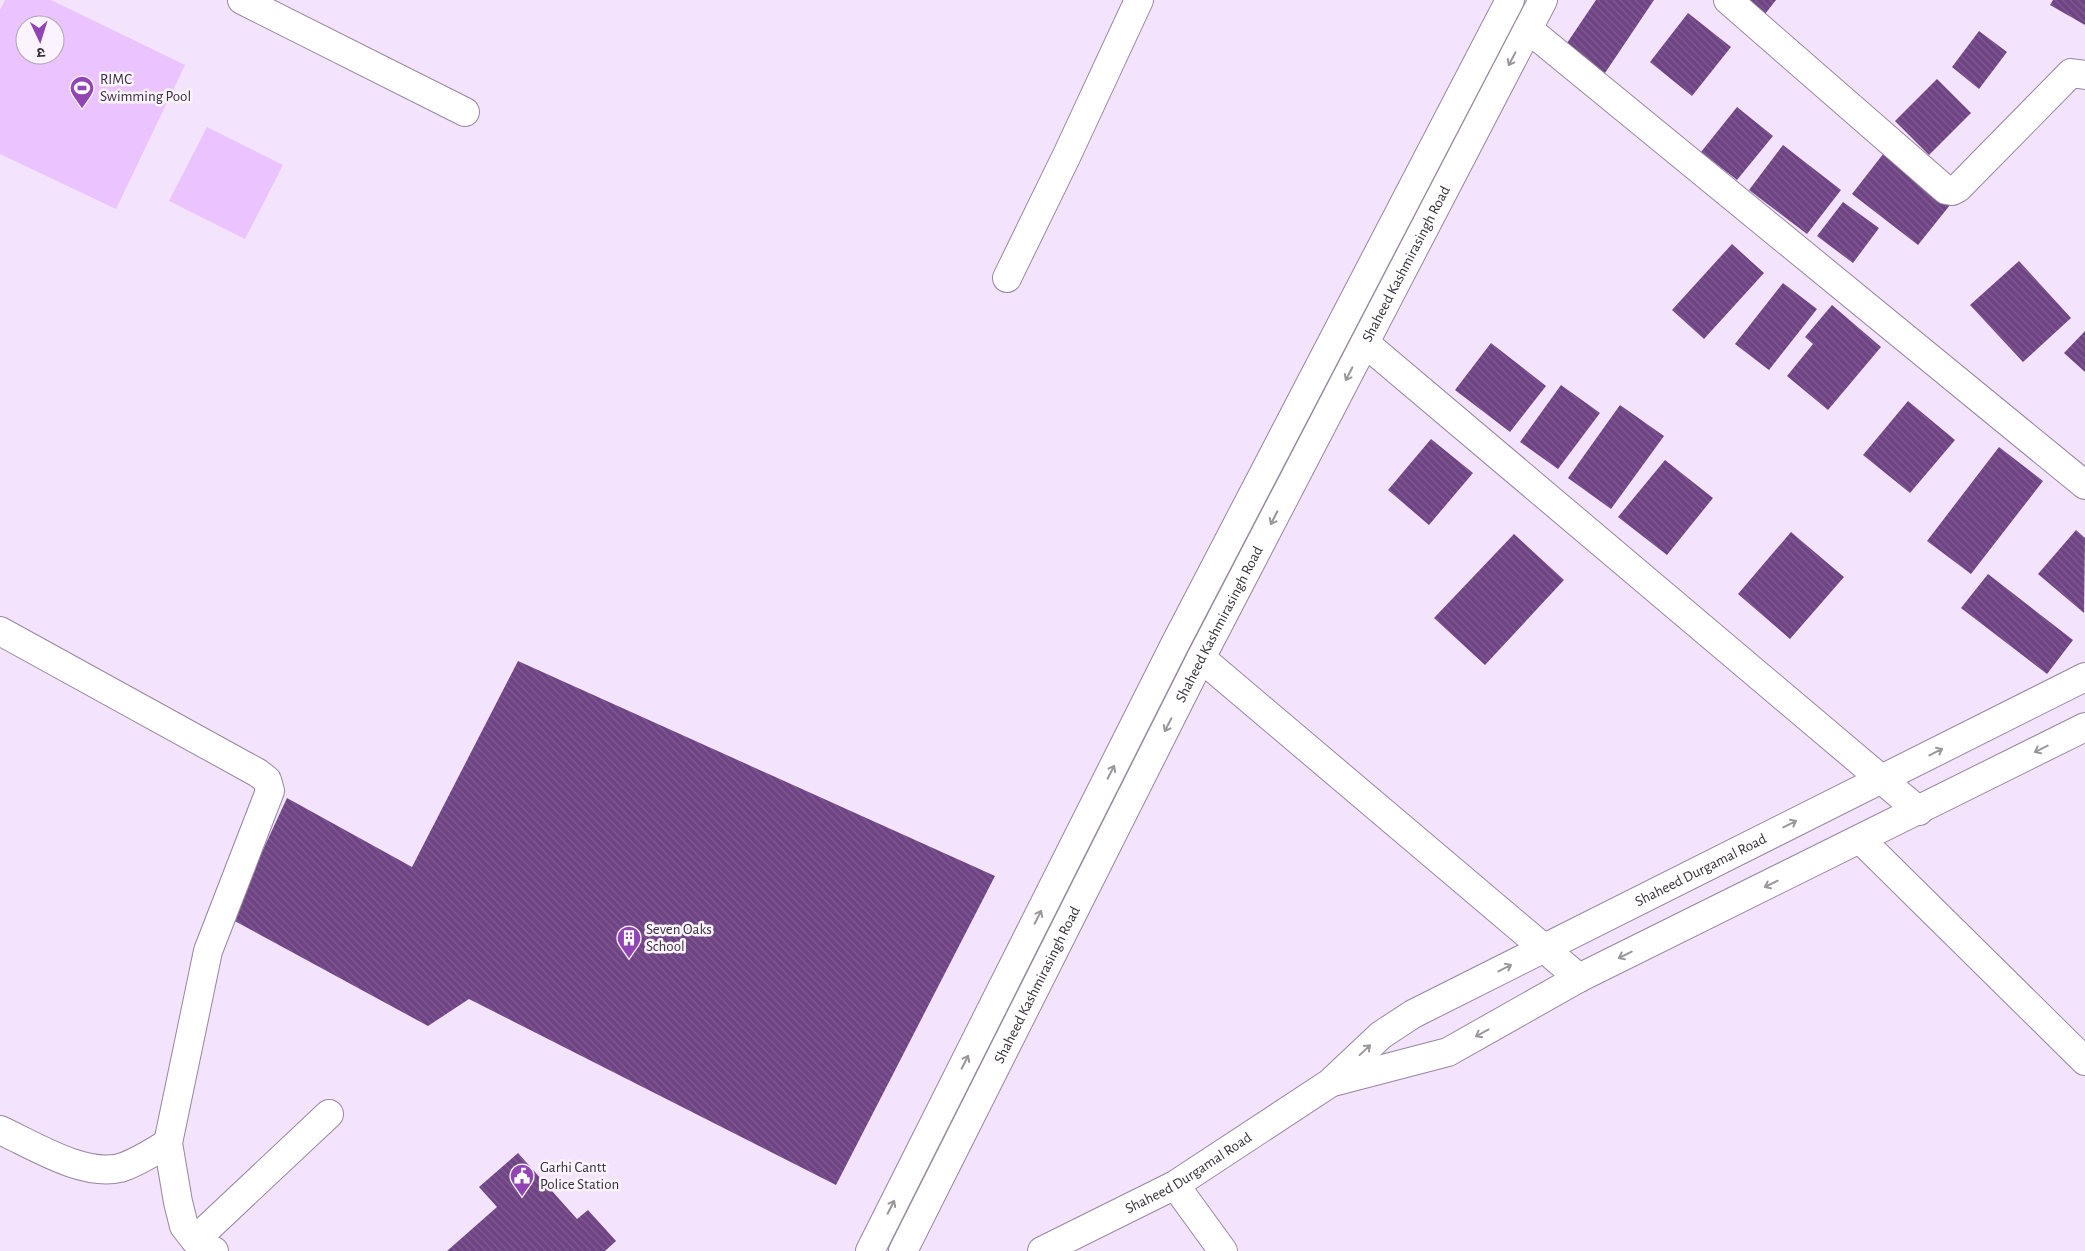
<svg xmlns="http://www.w3.org/2000/svg" width="2085" height="1251" viewBox="0 0 2085 1251" font-family="'Alegreya Sans','Noto Sans Devanagari',sans-serif">
	<defs>
		<pattern id="building-back-hatch" width="6" height="6" patternUnits="userSpaceOnUse" patternTransform="scale(1.25)"><rect width="6" height="6" fill="#6f4484"/><path d="M-1 5l2 2M0 0l6 6M5-1l2 2" fill="none" stroke="#805d91"/></pattern>
	</defs>
	<rect width="100%" height="100%" fill="#f3e3fd"/>
	<path fill="#eac3ff" fill-rule="evenodd" d="M5,0H51L185,65L116,209L0,154V10ZM25,25H55V55H25Z
		M207,127L283,165L245,239L169,201Z"/>
	<path fill="url(#building-back-hatch)" d="M1596,0H1654L1603,76L1563,49Z
		M1746,0H1776L1765,14Z
		M2053,0H2085V25L2050,5Z
		M1688,13L1731,47L1692,96L1650,62Z
		M1979,31L2007,52L1979,89L1952,67Z
		M1937,79L1971,113L1929,155L1895,121Z
		M1737,107L1773,136L1737,180L1701,152Z
		M1783,145L1841,190L1807,234L1749,190Z
		M1887,149L1954,200L1918,245L1852,194Z
		M1843,202L1879,228L1853,263L1817,236Z
		M1732,244L1764,273L1704,339L1672,310Z
		M2019,261L2071,318L2023,362L1970,305Z
		M1783,283L1817,309L1769,370L1735,344Z
		M1832,305L1881,347L1828,410L1787,376L1813,344L1805,337Z
		M2085,331V372L2064,353Z
		M1491,343L1546,386L1510,432L1455,390Z
		M1561,385L1600,413L1558,469L1520,442Z
		M1908,401L1955,440L1910,493L1863,455Z
		M1620,405L1664,436L1611,509L1568,478Z
		M1431,439L1473,473L1429,525L1388,490Z
		M1999,447L2043,481L1971,574L1927,541Z
		M1665,460L1713,498L1667,555L1618,517Z
		M2076,530L2085,538L2084,613L2038,574Z
		M1791,532L1844,577L1790,639L1738,594Z
		M1514,534L1564,580L1485,665L1434,618Z
		M1988,574L2073,640L2047,674L1961,608Z
		M518,661L995,876L836,1185L469,999L428,1026L231,919L287,798L412,867Z
		M518,1153L577,1219L588,1210L616,1241L605,1251H447L497,1207L479,1187Z"/>
	<g fill="none" stroke-linecap="round" stroke-linejoin="round">
		<defs>
			<g id="minor">
				<path d="M242,0L465,112"/>
				<path d="M1728,0L1946,190L1952,191L1958,188L2071,73L2085,75"/>
				<path d="M1528,29L2085,485"/>
				<path d="M1007,278L1067,155L1139,0"/>
				<path d="M1365,343L1919,811"/>
				<path d="M0,631L258,773L267,780L270,791L208,951L168,1143L178,1202L184,1226L195,1240L214,1251"/>
				<path d="M1201,658L1579,978"/>
				<path d="M1860,839L2085,1061"/>
				<path d="M1333,1082L1448,1052L1579,978L2085,727"/>
				<path d="M0,1130C33,1145 83,1177 120,1168C137,1163 153,1152 168,1143"/>
				<path d="M1175,1185L1223,1251"/>
				<path d="M195,1240L329,1114"/>
				<path d="M870,1251L1175,644L1510,0"/>
				<path id="s1" d="M903,1251L1201,658L1543,0"/>
				<path id="s2" d="M1042,1251L1175,1185L1330,1083L1381,1035L1413,1014L2085,677"/>
			</g>
		</defs>
		<use href="#minor" stroke="#96879e" stroke-width="30"/>
		<use href="#minor" stroke="#fff" stroke-width="28"/>
	</g>
	<defs><path id="oneway-shaft" d="M-6 0H5M1.5-3L5.5 0L1.5 3" fill="none" stroke-width="1.6" stroke-linecap="round" stroke-linejoin="round" transform="scale(1.25)"/></defs>
	<g stroke="#9a979c">
		<use href="#oneway-shaft" transform="translate(1512 59) rotate(118)"/>
		<use href="#oneway-shaft" transform="translate(1349 374) rotate(117)"/>
		<use href="#oneway-shaft" transform="translate(1274 518) rotate(117)"/>
		<use href="#oneway-shaft" transform="translate(1168 725) rotate(117)"/>
		<use href="#oneway-shaft" transform="translate(2041 749) rotate(153)"/>
		<use href="#oneway-shaft" transform="translate(1936 752) rotate(-27)"/>
		<use href="#oneway-shaft" transform="translate(1111 772) rotate(-63)"/>
		<use href="#oneway-shaft" transform="translate(1790 824) rotate(-27)"/>
		<use href="#oneway-shaft" transform="translate(1771 884) rotate(154)"/>
		<use href="#oneway-shaft" transform="translate(1038 917) rotate(-63)"/>
		<use href="#oneway-shaft" transform="translate(1625 955) rotate(154)"/>
		<use href="#oneway-shaft" transform="translate(1505 968) rotate(-27)"/>
		<use href="#oneway-shaft" transform="translate(1482 1033) rotate(151)"/>
		<use href="#oneway-shaft" transform="translate(1365 1050) rotate(-43)"/>
		<use href="#oneway-shaft" transform="translate(965 1062) rotate(-63)"/>
		<use href="#oneway-shaft" transform="translate(891 1207) rotate(-63)"/>
	</g>
	<defs>
		<symbol id="stadium-pin" viewBox="-11 -11 22 30"><path d="M0 17L-7.5 6A9.5 9.5 0 1 1 7.5 6Z" fill="#9144b4" stroke="#fbf4ff"/><path d="M0-5a6.5 5 0 1 0 0 10a6.5 5 0 1 0 0-10ZM-3.5-1.8h7v3.6h-7Z" fill="#fff"/></symbol>
		<symbol id="building-pin" viewBox="-11 -11 22 30"><path d="M0 17L-7.5 6A9.5 9.5 0 1 1 7.5 6Z" fill="#9144b4" stroke="#fbf4ff"/><path d="M-4-6H4V6H1V3H-1V6H-4ZM-2.5-4.3h1.7v1.8h-1.7ZM.8-4.3h1.7v1.8H.8ZM-2.5-1h1.7V.8h-1.7ZM.8-1h1.7V.8H.8Z" fill="#fff"/></symbol>
		<symbol id="civic-pin" viewBox="-11 -11 22 30"><path d="M0 17L-7.5 6A9.5 9.5 0 1 1 7.5 6Z" fill="#9144b4" stroke="#fbf4ff"/><path d="M-.6-6.5H3V-4.5H.6V-3L4-1V1h2V6H-6V1h2V-1L-.6-3ZM-1.2 2.5V6h2.4V2.5Z" fill="#fff"/></symbol>
	</defs>
	<g fill-rule="evenodd">
		<use href="#stadium-pin" x="68" y="74" width="28" height="38"/>
		<use href="#building-pin" x="615" y="924" width="28" height="38"/>
		<use href="#civic-pin" x="508" y="1162" width="28" height="38"/>
	</g>
	<g text-anchor="middle" stroke-width="5" stroke-linejoin="round" paint-order="stroke">
		<g font-size="15" fill="#352f39" stroke="#fbf4ff" text-anchor="start">
			<text x="100" y="84">RIMC<tspan x="100" dy="17">Swimming Pool</tspan></text>
			<text x="646" y="934">Seven Oaks<tspan x="646" dy="17">School</tspan></text>
			<text x="540" y="1172">Garhi Cantt<tspan x="540" dy="17">Police Station</tspan></text>
		</g>
		<g font-size="15" fill="#352f39" stroke="#fbf4ff">
			<text dy="5" stroke="none"><textPath href="#s1" startOffset="1108">Shaheed Kashmirasingh Road</textPath></text>
			<text dy="5" stroke="none"><textPath href="#s1" startOffset="702">Shaheed Kashmirasingh Road</textPath></text>
			<text dy="5" stroke="none"><textPath href="#s2" startOffset="764">Shaheed Durgamal Road</textPath></text>
			<text dy="5" stroke="none"><textPath href="#s1" startOffset="298">Shaheed Kashmirasingh Road</textPath></text>
			<text dy="5" stroke="none"><textPath href="#s2" startOffset="166">Shaheed Durgamal Road</textPath></text>
		</g>
	</g>
	<g transform="translate(40 40) rotate(176)"><circle r="24" fill="#fbf4ff" stroke="#aca5b0"/>
	<path d="M0-4L9 19L0 12L-9 19Z" fill="#9144b4"/>
	<text y="-8" font-size="14" font-weight="bold" text-anchor="middle" fill="#352f39">उ</text>
	</g>
</svg>
